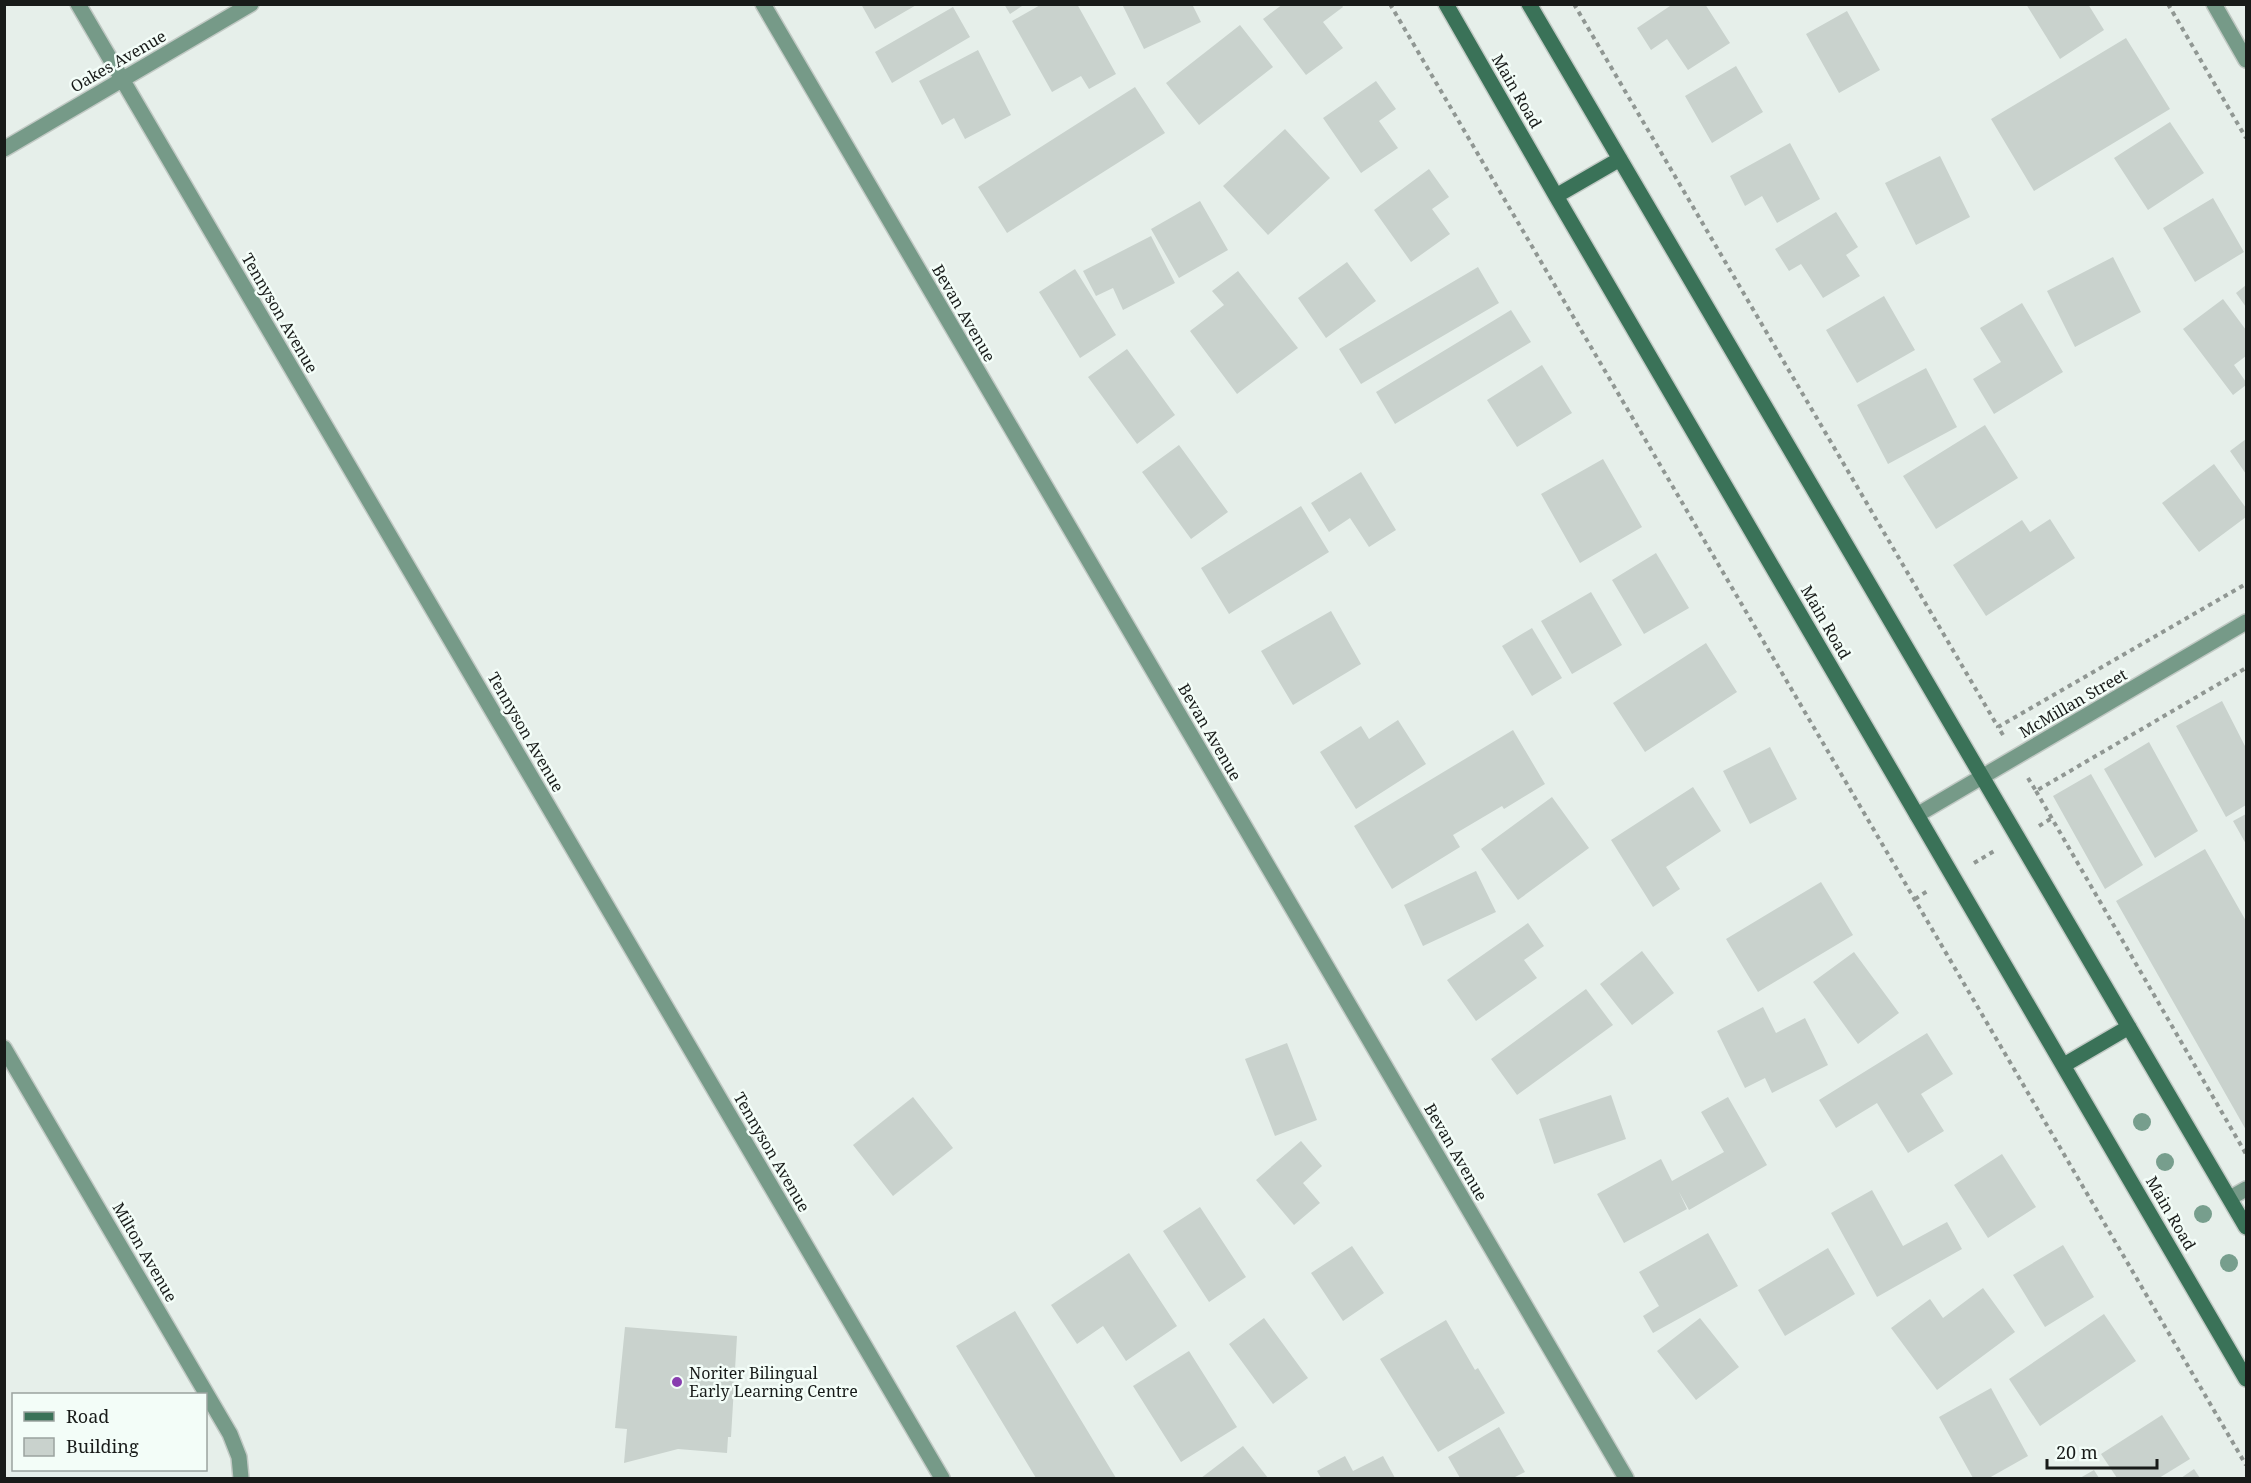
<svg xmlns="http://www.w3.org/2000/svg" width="2251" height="1483" viewBox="0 0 2251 1483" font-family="'Noto Serif',serif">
	<rect width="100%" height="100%" fill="#e6efea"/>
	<path fill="#c9d2cd" d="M861,4H918L875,29Z
		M1004,4H1025L1010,14Z
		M1042,4H1077L1116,74L1089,89L1081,76L1052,92L1012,21Z
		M1122,4H1192L1201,22L1144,49Z
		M1283,4H1341L1343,7L1323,22L1343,48L1306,75L1263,19Z
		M1673,4H1705L1730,43L1688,70L1667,39L1651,50L1637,28Z
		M2026,4H2088L2104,30L2060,59Z
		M953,7L970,37L892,83L875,52Z
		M1847,11L1880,70L1839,93L1806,34Z
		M1240,25L1273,67L1199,125L1166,83Z
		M2126,38L2170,109L2034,191L1991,119Z
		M978,50L1011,115L965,139L954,118L942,125L919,81Z
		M1736,66L1763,112L1712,143L1685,96Z
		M1376,81L1396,109L1379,121L1398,148L1361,173L1323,118Z
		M1135,87L1165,133L1007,233L978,187Z
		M2170,122L2204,173L2148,210L2114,158Z
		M1285,129L1330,178L1268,235L1223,186Z
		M1790,143L1820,199L1777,223L1762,196L1745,206L1730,176Z
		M1940,156L1970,217L1916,245L1885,183Z
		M1429,169L1449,197L1432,209L1450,234L1411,262L1374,210Z
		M2213,198L2244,252L2195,282L2163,228Z
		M1200,201L1228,250L1179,278L1151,229Z
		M1836,212L1858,247L1846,255L1860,276L1823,298L1801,264L1789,271L1775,249Z
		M1151,236L1175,283L1123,310L1113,288L1096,296L1083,271Z
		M2113,257L2141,312L2075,347L2047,291Z
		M1347,262L1376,301L1326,338L1298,298Z
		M1478,267L1499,303L1361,384L1339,349Z
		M1075,269L1116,335L1080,358L1039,292Z
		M1238,271L1298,348L1237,394L1190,331L1224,305L1212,291Z
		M2246,285V307L2236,293Z
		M1884,296L1915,350L1857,383L1826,330Z
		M2223,299L2246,330V356L2234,365L2246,382V385L2233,395L2183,329Z
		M2022,303L2063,372L1994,414L1973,379L2001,362L1980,328Z
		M1511,310L1531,342L1395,424L1376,392Z
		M1127,349L1175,415L1137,444L1088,377Z
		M1542,365L1572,413L1517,447L1487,400Z
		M1926,368L1957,427L1888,464L1857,405Z
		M1985,425L2018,478L1936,529L1903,476Z
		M2246,439V474L2230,451Z
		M1179,445L1228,512L1191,539L1142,472Z
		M1603,459L1642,527L1580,563L1541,494Z
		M2214,464L2246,508V517L2199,552L2162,503Z
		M1361,472L1396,530L1369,547L1350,518L1329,532L1311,503Z
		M1301,506L1329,552L1229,614L1201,568Z
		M2050,519L2075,558L1986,616L1953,565L2022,520L2030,532Z
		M1656,553L1689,608L1644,634L1612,580Z
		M1591,592L1622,645L1572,674L1541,621Z
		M1331,611L1361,664L1293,705L1261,651Z
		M1532,628L1562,678L1532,696L1502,646Z
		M1706,643L1737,692L1645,752L1613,703Z
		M2222,701L2246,748V805L2226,817L2176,726Z
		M1398,720L1426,764L1356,809L1320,752L1361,726L1369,739Z
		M1513,730L1545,784L1504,809L1502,806L1453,835L1460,847L1392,889L1354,826Z
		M2149,742L2198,831L2155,858L2104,769Z
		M1770,747L1797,799L1750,824L1723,771Z
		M2091,774L2143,865L2105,889L2053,796Z
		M1693,787L1721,831L1666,867L1680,889L1653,907L1611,840Z
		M1552,797L1589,848L1518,900L1481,849Z
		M2246,814V844L2233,821Z
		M2205,849L2246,921V1130L2116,901Z
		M1476,871L1496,912L1423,946L1404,905Z
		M1821,882L1853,935L1758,992L1726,939Z
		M1528,923L1544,946L1524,960L1537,978L1476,1021L1447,980Z
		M1642,951L1674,993L1632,1025L1600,984Z
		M1854,952L1899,1013L1858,1044L1813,982Z
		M1586,989L1613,1025L1517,1095L1491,1059Z
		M1763,1007L1776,1033L1805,1018L1828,1065L1772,1093L1765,1078L1745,1088L1717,1031Z
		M1927,1033L1953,1074L1921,1094L1944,1131L1908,1153L1877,1103L1836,1128L1819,1100Z
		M1287,1043L1317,1120L1275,1136L1245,1059Z
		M1611,1095L1626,1139L1554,1164L1539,1119Z
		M913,1097L953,1148L893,1196L853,1145Z
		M1728,1097L1767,1165L1689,1210L1679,1192L1687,1209L1624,1243L1597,1194L1661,1159L1672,1181L1724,1152L1701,1112Z
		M1301,1141L1322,1166L1303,1183L1320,1203L1294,1225L1256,1180Z
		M2002,1154L2036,1207L1988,1238L1954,1185Z
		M1872,1190L1903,1246L1947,1222L1962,1249L1877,1297L1831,1213Z
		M1200,1207L1246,1277L1209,1302L1163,1231Z
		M1708,1233L1738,1286L1653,1333L1643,1316L1659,1306L1639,1272Z
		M2063,1245L2094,1297L2045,1327L2013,1275Z
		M1352,1246L1384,1293L1343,1321L1311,1273Z
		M1828,1248L1855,1294L1785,1336L1758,1290Z
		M1129,1253L1177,1326L1126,1361L1103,1326L1077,1344L1051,1305Z
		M1983,1288L2015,1332L1937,1390L1891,1328L1930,1299L1943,1318Z
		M1015,1311L1116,1478H1036L956,1346Z
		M2104,1314L2136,1361L2040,1426L2009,1379Z
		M1264,1318L1308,1378L1273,1404L1229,1344Z
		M1700,1318L1739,1367L1696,1400L1657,1351Z
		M1446,1320L1475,1370L1478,1368L1505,1413L1438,1452L1380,1359Z
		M625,1327L737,1336L731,1437H728L727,1453L678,1449L624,1463L627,1429L615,1428Z
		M1189,1351L1237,1427L1181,1462L1133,1386Z
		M1991,1388L2028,1456L1989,1478H1973L1939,1417Z
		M2162,1415L2190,1459L2159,1478H2117L2101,1454Z
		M1499,1427L1525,1472L1513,1478H1460L1448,1457Z
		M1243,1446L1268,1478H1201Z
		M1345,1456L1353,1471L1383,1456L1395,1478H1321L1317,1471Z
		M2194,1469L2200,1478H2181Z
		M2094,1470L2099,1478H2080Z"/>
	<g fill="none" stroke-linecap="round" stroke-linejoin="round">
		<defs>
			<path id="street" d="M78,4L942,1478
				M763,4L1626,1478
				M2214,4L2246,60
				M4,149L251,4
				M1917,815L2246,622
				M4,1048L230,1434L239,1457L241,1478
				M2230,1198L2246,1189"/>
			<path id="secondary" d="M1446,4L1556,196L2246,1379
				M1529,4L2246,1227
				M1556,196L1620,159
				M2064,1065L2129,1027"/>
		</defs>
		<use href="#street" stroke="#c1c9c4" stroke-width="18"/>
		<use href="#secondary" stroke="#c1c9c4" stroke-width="18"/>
		<path stroke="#909793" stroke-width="4" stroke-dasharray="4.5 4.5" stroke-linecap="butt" d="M1390,4L2246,1465
			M1574,4L1998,727
			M2168,4L2246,138
			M2003,735L1998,727L2246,584
			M2028,778L2036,791L2246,668
			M2036,791L2246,1154
			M2039,826L2052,818
			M1974,863L1996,850
			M1915,899L1929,890"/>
		<use href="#street" stroke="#769a88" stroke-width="15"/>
		<use href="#secondary" stroke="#3a7258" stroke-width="15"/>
	</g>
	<g fill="#779e8d">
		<circle cx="2142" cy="1122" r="9"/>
		<circle cx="2165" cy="1162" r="9"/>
		<circle cx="2203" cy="1214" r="9"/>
		<circle cx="2229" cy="1263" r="9"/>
	</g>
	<circle fill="#883daf" stroke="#f3fdf8" stroke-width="2" cx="677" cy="1382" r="6"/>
	<g text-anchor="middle" stroke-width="5" stroke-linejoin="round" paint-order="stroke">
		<g font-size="16" fill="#181b19" stroke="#f3fdf8">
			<text transform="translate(118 61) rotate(-30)" y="6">Oakes Avenue</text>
			<text transform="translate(1517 91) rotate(60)" y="6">Main Road</text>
			<text transform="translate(280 313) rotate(60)" y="6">Tennyson Avenue</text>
			<text transform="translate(964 313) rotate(60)" y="6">Bevan Avenue</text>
			<text transform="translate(1826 622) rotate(60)" y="6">Main Road</text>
			<text transform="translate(2073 703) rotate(-30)" y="6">McMillan Street</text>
			<text transform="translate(526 732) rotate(60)" y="6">Tennyson Avenue</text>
			<text transform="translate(1210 732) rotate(60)" y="6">Bevan Avenue</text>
			<text transform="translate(772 1152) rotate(60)" y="6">Tennyson Avenue</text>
			<text transform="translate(1456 1152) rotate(60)" y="6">Bevan Avenue</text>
			<text transform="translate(2171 1213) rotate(60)" y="6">Main Road</text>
			<text transform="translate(145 1252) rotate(60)" y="6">Milton Avenue</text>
		</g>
		<g font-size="16" fill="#181b19" stroke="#f3fdf8" text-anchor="start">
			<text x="689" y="1379">Noriter Bilingual<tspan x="689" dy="18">Early Learning Centre</tspan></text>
		</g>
	</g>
	<rect width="2251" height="1483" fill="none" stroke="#181b19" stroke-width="12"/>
	<rect x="12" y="1393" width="195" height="78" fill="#f3fdf8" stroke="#9ba39f" stroke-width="1.5"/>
	<rect x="24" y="1412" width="30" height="9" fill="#3a7258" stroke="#9ba39f" stroke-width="1.5"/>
	<text x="66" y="1423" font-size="18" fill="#181b19">Road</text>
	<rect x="24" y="1438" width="30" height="18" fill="#c9d2cd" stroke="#9ba39f" stroke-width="1.5"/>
	<text x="66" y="1453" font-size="18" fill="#181b19">Building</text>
	<path d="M2047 1459v9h110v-9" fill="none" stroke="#181b19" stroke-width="3"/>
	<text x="2056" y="1459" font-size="18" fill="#181b19" stroke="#f3fdf8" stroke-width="4.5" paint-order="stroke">20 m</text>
</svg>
